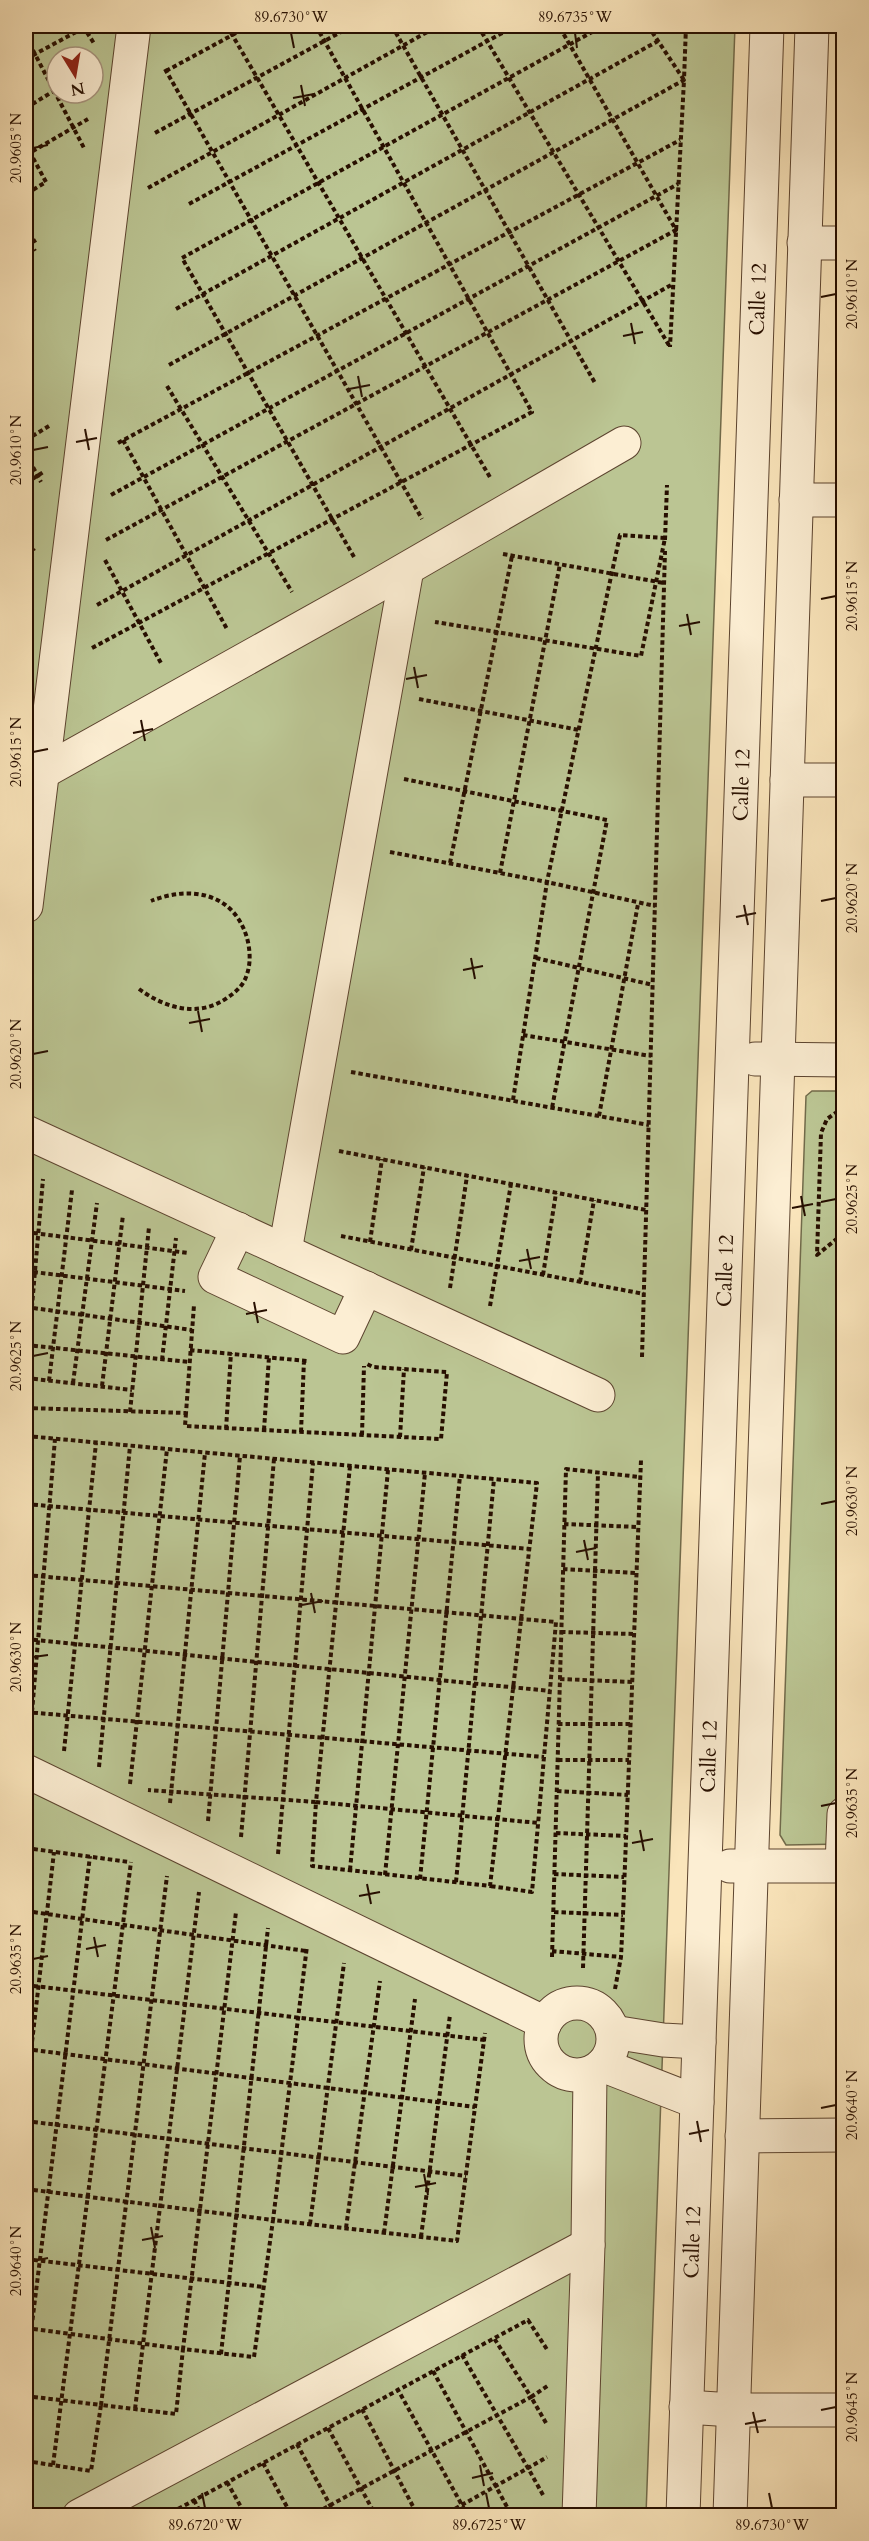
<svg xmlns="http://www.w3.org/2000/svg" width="869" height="2541" viewBox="0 0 869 2541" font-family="Cardo,serif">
	<rect width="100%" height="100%" fill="#fae5bb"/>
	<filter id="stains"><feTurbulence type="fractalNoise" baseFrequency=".00333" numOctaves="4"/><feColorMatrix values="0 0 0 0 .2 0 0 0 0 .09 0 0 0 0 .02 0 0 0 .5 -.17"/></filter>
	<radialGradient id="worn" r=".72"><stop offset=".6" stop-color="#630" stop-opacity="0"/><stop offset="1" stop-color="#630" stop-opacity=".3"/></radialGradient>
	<path fill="#bbc593" stroke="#716a4a" stroke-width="1.5" fill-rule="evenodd" d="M26,26H735L646,2515L26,2516ZM57,57H93V93H57Z
		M812,1091H843V1844L786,1845L780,1835L806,1096Z"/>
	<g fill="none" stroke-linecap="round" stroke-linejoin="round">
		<defs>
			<g id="minor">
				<path d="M804,243H844"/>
				<path d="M796,500H844"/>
				<path d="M787,780H844"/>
				<path d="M27,781L373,588L624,443"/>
				<path d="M26,906L134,26"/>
				<path d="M755,1059L844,1060"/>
				<path d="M26,1132L598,1395"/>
				<path d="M238,1229L215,1277L343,1337L366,1288"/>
				<path d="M285,1251L407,569"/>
				<path d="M26,1771L545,2023"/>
				<path d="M730,1866H844"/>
				<path d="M842,1866L844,1814"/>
				<circle cx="577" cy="2039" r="36"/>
				<path d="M613,2032L663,2040L699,2042"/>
				<path d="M602,2065L697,2102"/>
				<path d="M742,2136L844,2135"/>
				<path d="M686,2407L733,2410H844"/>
				<path d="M79,2516L588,2245"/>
				<path d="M579,2516L588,2245L590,2073"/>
				<path id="s1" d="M683,2516L767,26"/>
				<path d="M730,2516L812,26"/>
			</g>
		</defs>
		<use href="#minor" stroke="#5c442f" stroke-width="35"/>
		<path stroke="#270f00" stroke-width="4" stroke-dasharray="4.5 3" stroke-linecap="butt" d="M83,26L95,45
			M227,26L491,479
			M392,26L595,383
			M478,26L670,347
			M648,26L684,80L670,347
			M26,37L84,148
			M26,59L87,26
			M165,69L422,519
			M166,71L249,26
			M26,108L57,89
			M155,133L352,26
			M26,145L46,182L26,194
			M26,155L88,119
			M148,188L438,26
			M189,204L515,26
			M26,237L35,251
			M26,246L36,240
			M26,291L30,288
			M176,309L658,41
			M169,365L684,80L686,26
			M167,386L292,592
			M26,440L49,426
			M123,440L227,629
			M118,443L680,140
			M26,454L41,482
			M26,483L45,471
			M111,495L678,184
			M26,536L34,551
			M106,540L676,230L559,26
			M665,540L667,485
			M503,554L664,583
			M354,557L182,258L603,26
			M105,560L162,665
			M97,605L673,284
			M92,648L532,412L316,26
			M419,699L579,730
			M404,779L607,820L552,1108
			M390,852L547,882C571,766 595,650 620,535L665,538L641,656C572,645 504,633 435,622
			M450,863L512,556
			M500,873L560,564
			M536,958L653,985
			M139,989C165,1008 198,1018 227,998C236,992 244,985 247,974C251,963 250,949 247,938C234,893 191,885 151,901
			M523,1035L651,1056
			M351,1072L649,1125
			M513,1100L547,882L655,906
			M844,1107L827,1119L821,1133L817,1255L844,1233
			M599,1116L638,904
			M339,1151L646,1210
			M26,1232L188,1253
			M341,1236L644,1294
			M370,1242L382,1159
			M411,1250L424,1167
			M26,1271L185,1291
			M543,1275L556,1193
			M580,1282L594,1200
			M450,1288L467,1176
			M490,1306L511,1184
			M26,1307L192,1330
			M26,1345L189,1362
			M190,1350L307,1361
			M642,1357L665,551
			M162,1360L176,1238
			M26,1375L43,1179
			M26,1378L132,1390
			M49,1381L72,1190
			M73,1383L97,1203
			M102,1386L123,1215
			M26,1408L186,1413L194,1305
			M130,1412L149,1227
			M186,1413L185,1426L441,1439L447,1372L373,1367L365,1363
			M226,1429L231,1353
			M264,1430L269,1357
			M301,1432L304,1360
			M362,1435L364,1366
			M26,1436L537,1483L490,1886L312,1866L316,1802L148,1790
			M400,1437L404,1369
			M350,1466L316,1802L539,1823
			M26,1504L529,1549
			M564,1524L638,1527
			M563,1569L636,1573
			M26,1575L556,1622L532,1892L490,1886
			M561,1632L634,1634
			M26,1639L550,1691
			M560,1679L632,1682
			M26,1712L544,1757
			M32,1712L55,1439
			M558,1724H631
			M64,1751L96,1443
			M558,1760H629
			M99,1767L130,1446
			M130,1784L167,1449
			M557,1791L628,1795
			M170,1803L205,1453
			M208,1821L240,1456
			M556,1833L626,1836
			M241,1837L274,1459
			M26,1848L129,1862
			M278,1854L313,1463
			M350,1870L388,1470
			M554,1874L624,1877
			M385,1875L425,1473
			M420,1879L460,1476
			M456,1882L494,1479
			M26,1911L306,1951
			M554,1912L623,1915
			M552,1951L621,1957
			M552,1957L566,1469L640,1477
			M583,1968L598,1473
			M26,1985L485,2040
			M615,1989L621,1957L623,1915L641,1460
			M26,2049L475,2107
			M26,2094L54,1852
			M26,2121L466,2176
			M26,2189L273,2220L307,1946
			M310,2224L344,1963
			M346,2228L380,1981
			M384,2233L415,1999
			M421,2237L450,2015
			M26,2259L264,2287
			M26,2328L183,2349L236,1912
			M221,2354L268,1928
			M433,2371L512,2516
			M26,2372L90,1856
			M397,2388L468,2516
			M26,2396L101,2405L167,1876
			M135,2409L199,1892
			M362,2409L418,2516
			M546,2423L531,2397L549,2385
			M328,2428L376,2516
			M297,2444L336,2516
			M26,2461L91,2471L101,2405L176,2414L183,2349L254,2357L273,2220L457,2241L485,2033
			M263,2463L292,2516
			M53,2465L131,1862
			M227,2482L246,2516
			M543,2495L528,2468L547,2457
			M194,2500L202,2516
			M165,2516L528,2320L548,2351
			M310,2516L531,2397L494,2338
			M442,2516L528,2468L462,2355"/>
		<use href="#minor" stroke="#fceed3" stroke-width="33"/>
	</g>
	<path fill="none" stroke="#270f00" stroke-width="2" d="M291,33L294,48M575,33L577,48M301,85L305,106M293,98L314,94M33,148L48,145M821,297L836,294M631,323L635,344M623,336L643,332M358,376L362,397M349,389L370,385M85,429L89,450M76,442L97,438M33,450L48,447M821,599L836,596M687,614L691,635M679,626L700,622M414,667L418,688M406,679L427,675M141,720L145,741M133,733L153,729M33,752L48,749M821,901L836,898M744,905L748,925M736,917L756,913M471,958L475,979M463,970L483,966M198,1011L202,1032M189,1023L210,1019M33,1054L48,1051M801,1196L805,1216M821,1202L836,1199M792,1208L813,1204M527,1249L531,1269M519,1261L540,1257M254,1302L258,1323M246,1314L267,1310M33,1356L48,1353M821,1504L836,1501M584,1540L588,1560M576,1552L596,1548M311,1593L315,1613M302,1605L323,1601M33,1657L48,1655M821,1806L836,1803M640,1830L644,1851M632,1843L653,1839M367,1884L371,1904M359,1896L380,1892M94,1937L98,1957M86,1949L106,1945M33,1959L48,1956M821,2108L836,2105M697,2121L701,2142M689,2134L709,2130M424,2174L428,2195M415,2187L436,2183M151,2227L155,2248M142,2240L163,2236M33,2261L48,2258M821,2410L836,2407M753,2412L758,2433M745,2424L766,2420M480,2465L484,2486M472,2478L493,2473M202,2493L205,2508M486,2493L489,2508M769,2493L772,2508"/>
	<g text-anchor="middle" stroke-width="4.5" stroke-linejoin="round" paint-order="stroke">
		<g font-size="21" fill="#270f00" stroke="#fceed3">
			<text dy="7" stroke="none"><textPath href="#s1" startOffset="2218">Calle 12</textPath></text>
			<text dy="7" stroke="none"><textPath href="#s1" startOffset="1732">Calle 12</textPath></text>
			<text dy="7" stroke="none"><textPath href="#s1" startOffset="1246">Calle 12</textPath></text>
			<text dy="7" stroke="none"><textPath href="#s1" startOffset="760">Calle 12</textPath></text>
			<text dy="7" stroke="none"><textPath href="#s1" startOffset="274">Calle 12</textPath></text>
		</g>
	</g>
	<rect width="869" height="2541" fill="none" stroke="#fae5bb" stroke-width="66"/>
	<g transform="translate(75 75) rotate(169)"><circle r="28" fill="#fceed3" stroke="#a7957f" stroke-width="1.5"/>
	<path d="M0-4.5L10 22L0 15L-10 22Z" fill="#8f2418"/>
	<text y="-9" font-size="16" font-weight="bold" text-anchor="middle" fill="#270f00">N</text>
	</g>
	<rect x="33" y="33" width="803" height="2475" fill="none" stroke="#270f00" stroke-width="2"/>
	<g font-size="15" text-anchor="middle" fill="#270f00">
		<text x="291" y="22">89.6730°W</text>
		<text x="575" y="22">89.6735°W</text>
		<text transform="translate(16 148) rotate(-90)" y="5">20.9605°N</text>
		<text transform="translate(852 294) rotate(-90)" y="5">20.9610°N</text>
		<text transform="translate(16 450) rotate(-90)" y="5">20.9610°N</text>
		<text transform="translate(852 596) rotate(-90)" y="5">20.9615°N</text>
		<text transform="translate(16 752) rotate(-90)" y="5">20.9615°N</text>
		<text transform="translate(852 898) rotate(-90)" y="5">20.9620°N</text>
		<text transform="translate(16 1054) rotate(-90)" y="5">20.9620°N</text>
		<text transform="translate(852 1199) rotate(-90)" y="5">20.9625°N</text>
		<text transform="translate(16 1356) rotate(-90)" y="5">20.9625°N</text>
		<text transform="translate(852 1501) rotate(-90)" y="5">20.9630°N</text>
		<text transform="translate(16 1657) rotate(-90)" y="5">20.9630°N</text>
		<text transform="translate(852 1803) rotate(-90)" y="5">20.9635°N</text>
		<text transform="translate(16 1959) rotate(-90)" y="5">20.9635°N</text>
		<text transform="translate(852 2105) rotate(-90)" y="5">20.9640°N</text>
		<text transform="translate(16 2261) rotate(-90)" y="5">20.9640°N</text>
		<text transform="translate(852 2407) rotate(-90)" y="5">20.9645°N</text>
		<text x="205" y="2530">89.6720°W</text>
		<text x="489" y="2530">89.6725°W</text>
		<text x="772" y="2530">89.6730°W</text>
	</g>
	<rect width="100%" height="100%" filter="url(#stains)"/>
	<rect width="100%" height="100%" fill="url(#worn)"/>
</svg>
